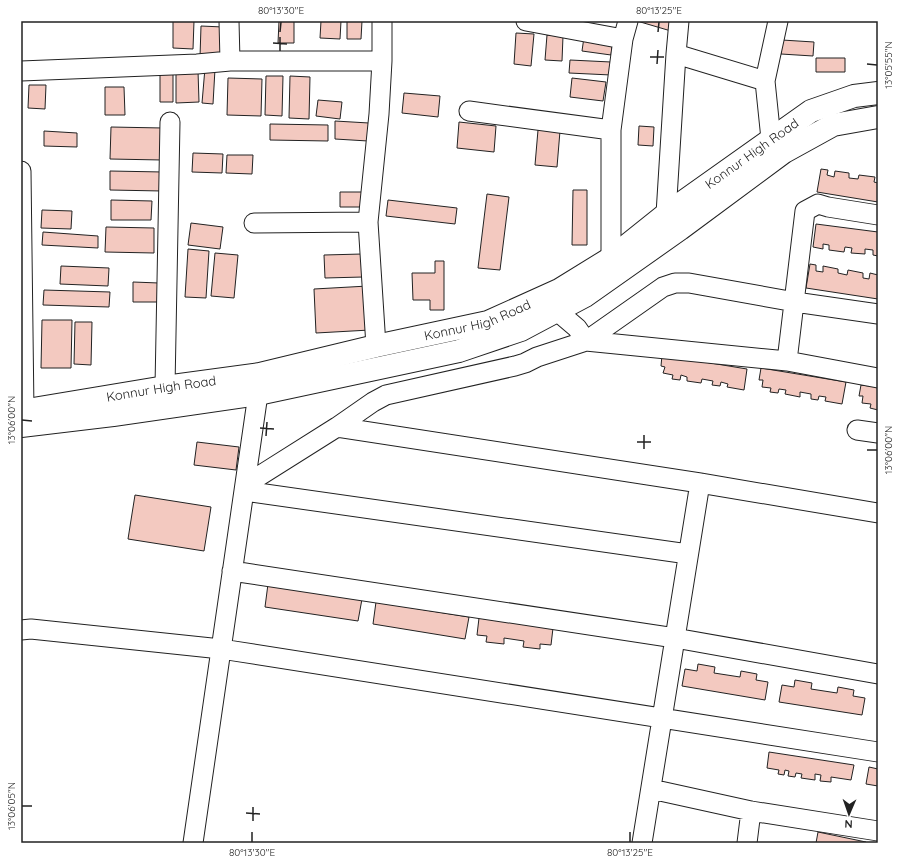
<svg xmlns="http://www.w3.org/2000/svg" width="899" height="864" viewBox="0 0 899 864" font-family="Quicksand,sans-serif">
	<rect width="100%" height="100%" fill="#fff"/>
	<path fill="#f3c9c0" stroke="#222" d="M173,21H194L193,49L173,48Z
		M279,21H294V43H278Z
		M321,21H341L340,39L320,38Z
		M347,21H362L361,39H347Z
		M637,21H674L671,31Z
		M201,26L223,27L222,58L200,57Z
		M516,33L534,34L531,66L514,64Z
		M547,35L563,36L562,61L545,60Z
		M584,37L613,40L611,55L582,51Z
		M782,40L814,42L813,56L781,54Z
		M816,58H845V72H816Z
		M570,60L611,62V75L569,73Z
		M205,68L215,69L213,104L202,103Z
		M198,71L199,102L176,103V72Z
		M160,74H173V102H160Z
		M266,76H283L282,116L265,115Z
		M290,76L310,77L309,119L289,118Z
		M228,78L262,79L261,116L227,115Z
		M572,78L606,82L603,101L570,97Z
		M29,85H46L45,109L28,108Z
		M105,87H124L125,115H105Z
		M404,93L440,96L438,117L402,113Z
		M318,100L342,102L340,119L316,116Z
		M335,121L369,123L368,141L335,139Z
		M459,122L496,126L494,152L457,148Z
		M270,124L328,125V141L270,140Z
		M639,126L654,127L653,146L638,145Z
		M111,127L163,128L162,160L110,159Z
		M538,130L560,131L557,167L535,165Z
		M44,131L77,133V147L44,146Z
		M193,153L223,154L222,173L192,172Z
		M227,155H253L252,174L226,173Z
		M821,169L828,170L827,175L834,177L835,171L849,173V178L858,179L859,175L875,177L874,182L878,183V202L817,192Z
		M110,171L163,172L162,191L110,190Z
		M573,190H587V245H572Z
		M340,192H365V207H340Z
		M487,194L509,197L500,270L478,268Z
		M111,200L152,201L151,220H111Z
		M388,200L457,208L455,224L386,216Z
		M42,210L72,211L71,229L41,228Z
		M191,223L223,227L220,249L188,245Z
		M816,224L878,232V256L873,255V250L865,249V254L851,253L852,248L845,247L844,252L829,250V245L823,244V249L813,247Z
		M106,227L154,228V253L105,252Z
		M43,232L98,236V248L42,245Z
		M188,249L209,251L206,298L185,297Z
		M215,253L238,255L234,298L211,296Z
		M362,254L363,277L325,278L324,255Z
		M435,261H444V310H430V300H413L412,273H435Z
		M810,264L816,265V271L823,272V266L838,269V273L847,275L848,270L863,273V278L869,279L870,273L878,275V299L806,288Z
		M61,266L109,268L108,286L60,284Z
		M133,282L159,283V302H133Z
		M368,286L370,330L316,333L314,289Z
		M44,290L110,292L109,307L43,305Z
		M42,320H72L71,368H41Z
		M75,322H92L91,365L74,364Z
		M662,355L747,369L744,390L727,387L728,384L721,382L720,386L712,385L713,381L702,379L701,383L687,381V377L681,375L680,380L672,379L673,375L663,373L665,367L661,366Z
		M761,368L846,382L842,404L825,401L826,397L819,396L818,400L811,399V394L800,392V397L785,394L786,390L779,389L778,393L770,392L771,388L762,387L763,380H759Z
		M861,385L878,387V410L870,408L871,404L862,403L863,396H859Z
		M197,442L239,447L236,470L194,465Z
		M135,495L211,507L204,551L128,539Z
		M268,584L362,599L358,621L265,607Z
		M376,602L469,617L465,639L373,624Z
		M479,618L553,628L551,645L540,644V649L523,647L524,641L504,638V644L486,642L487,636L477,635Z
		M698,664L715,667L714,673L740,677L741,671L757,674L756,680L768,682L765,700L682,686L685,669L697,671Z
		M795,680L812,683L811,689L837,693L838,687L854,690L853,696L865,698L862,715L779,702L782,685L794,687Z
		M769,752L854,765L851,780L831,777V782L820,781L821,775L815,774V780L801,778L802,774L796,773L795,777L788,776L789,771L785,770L784,775L778,774L779,770L767,768Z
		M869,767L878,769V786L866,784Z
		M818,832L866,842V843H816Z"/>
	<g fill="none" stroke-linecap="round" stroke-linejoin="round">
		<defs>
			<path id="minor" d="M229,21L230,61
				M526,21L623,39
				M676,54L765,81
				M21,71L197,64L230,61H382
				M469,111L611,130
				M771,139L765,81L778,21
				M21,171L24,411
				M666,214L676,54L679,21
				M254,223L368,222
				M611,258V130L623,39L628,21
				M557,311L577,328L586,341L787,361L878,378
				M376,346L368,222L379,114L382,61V21
				M787,361L805,211L818,204L828,207L878,215
				M165,387L170,122
				M337,427L373,402L386,395L515,366L525,363L537,357L586,341L663,287L675,283H689L795,302L878,314
				M857,430L878,433
				M245,485L337,427L700,483L878,513
				M244,491L688,554
				M232,571L675,638L878,674
				M21,630L31,629L221,649L878,752
				M651,789L751,811L878,831
				M193,843L258,394
				M642,843L700,483
				M747,843L751,811"/>
			<g id="major">
				<path id="s1" d="M21,411L165,387L260,374L376,346L488,322L559,290L611,258L666,214L811,111L854,96L878,93"/>
				<path d="M21,426L113,415L258,394L459,351L521,330L585,296L680,229L784,152L833,125L878,117"/>
			</g>
		</defs>
		<use href="#minor" stroke="#222" stroke-width="21"/>
		<use href="#major" stroke="#222" stroke-width="24"/>
		<use href="#minor" stroke="#fff" stroke-width="19"/>
		<use href="#major" stroke="#fff" stroke-width="22"/>
	</g>
	<path fill="none" stroke="#222" stroke-width="1.5" d="M280,32L281,22M658,32L659,22M273,43L287,44M280,51V37M650,57H664M657,64L658,50M867,64L877,65M22,420L32,421M260,428L274,429M266,436L267,422M637,442H651M644,449V435M867,450H877M22,806H32M246,813L260,814M253,821V807M252,842V832M630,842V832"/>
	<g text-anchor="middle" stroke-width="3" stroke-linejoin="round" paint-order="stroke">
		<g font-size="13" fill="#222" stroke="#fff">
			<text dy="5" stroke="none"><textPath href="#s1" startOffset="790">Konnur High Road</textPath></text>
			<text dy="5" stroke="none"><textPath href="#s1" startOffset="466">Konnur High Road</textPath></text>
			<text dy="5" stroke="none"><textPath href="#s1" startOffset="142">Konnur High Road</textPath></text>
		</g>
	</g>
	<rect width="899" height="864" fill="none" stroke="#ffffff" stroke-width="44"/>
	<g transform="translate(849 814) rotate(182)" stroke="#ffffff" stroke-width="3" paint-order="stroke">
	<path d="M0-3L7 15L0 10L-7 15Z" fill="#222222"/>
	<text y="-6" font-size="11" font-weight="bold" text-anchor="middle" fill="#222222">N</text>
	</g>
	<rect x="22" y="22" width="855" height="820" fill="none" stroke="#222" stroke-width="1.5"/>
	<g font-size="10" text-anchor="middle" fill="#222">
		<text x="281" y="14">80°13'30"E</text>
		<text x="659" y="14">80°13'25"E</text>
		<text transform="translate(888 65) rotate(-90)" y="4">13°05'55"N</text>
		<text transform="translate(11 420) rotate(-90)" y="4">13°06'00"N</text>
		<text transform="translate(888 450) rotate(-90)" y="4">13°06'00"N</text>
		<text transform="translate(11 806) rotate(-90)" y="4">13°06'05"N</text>
		<text x="252" y="856">80°13'30"E</text>
		<text x="630" y="856">80°13'25"E</text>
	</g>
</svg>
